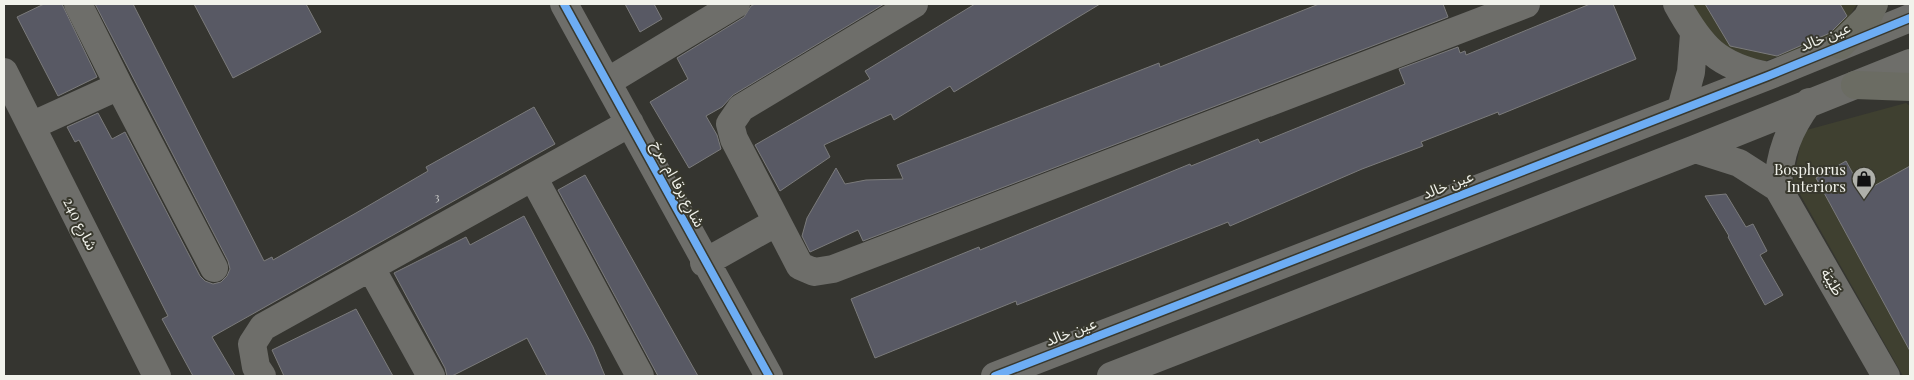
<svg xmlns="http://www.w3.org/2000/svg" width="1914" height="380" viewBox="0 0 1914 380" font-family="'Playfair Display','Noto Sans Arabic',serif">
	<rect width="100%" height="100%" fill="#353530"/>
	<path fill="#3f4030" d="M1690,4H1857L1838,35L1765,61L1733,54L1706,32Z
		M1906,103L1910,106V376H1903L1793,182L1803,131Z"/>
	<path fill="#585964" stroke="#7b7b7b" d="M44,4H62L97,77L58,96L17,17Z
		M95,4H133L264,261L272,257L273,260L356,213L428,171L426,167L534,107L555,144L217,334L212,337L235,376H193L162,319L168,316L79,140L75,142L67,127L98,113L112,139L125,132L200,276L205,281L213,284L221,282L227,276L230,269L228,261Z
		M194,4H306L321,32L233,78Z
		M625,4H654L662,19L640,32Z
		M755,4H884L733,95L722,107L706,116L717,135L721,149L689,168L650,102L688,79L677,58L744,17L751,6Z
		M975,4H1100L954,92L950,86L894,120L891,114L824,145L830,157L780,191L755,145L870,79L865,71Z
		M1319,4H1443L1448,17L863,241L858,230L810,252L802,236L807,218L836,168L845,184L866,180L903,179L897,165L1159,63L1160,67Z
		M1590,4H1613L1636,59L1499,115L1498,112L1421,142L1423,146L1362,169L1230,226L1228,222L1017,305L1016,301L875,358L851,299L979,247L980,250L1190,164L1191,166L1258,139L1260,143L1405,84L1399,69L1458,47L1460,53L1465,51L1466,55Z
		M1705,4H1840L1847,16L1830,33L1777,56L1730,46Z
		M1846,161L1863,192L1910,166V351L1816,178Z
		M585,175L698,376H658L558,190Z
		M1726,194L1746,227L1753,224L1767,251L1760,255L1783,295L1765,305L1728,237L1729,236L1705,196Z
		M524,216L593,347L605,376H547L527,338L452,376H447L445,368L394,273L466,237L470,245Z
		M356,309L393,376H284L272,350Z"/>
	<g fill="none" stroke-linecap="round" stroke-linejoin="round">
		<path stroke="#6e6e6a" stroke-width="28" d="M564,4L769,376
			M914,4L741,108L730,124L734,139L800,266L814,272L833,269L1526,4
			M1677,4C1701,47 1717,66 1768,76
			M4,72L157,376
			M607,82L736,4
			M119,86L214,268
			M1681,109L1691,72L1694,34
			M31,126L119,86L78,4
			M1695,149L1739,163L1778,188L1886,376
			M533,177L640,376
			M1778,188C1779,154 1789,129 1809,102
			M704,263L777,222
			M371,268L431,376
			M262,376L256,367L252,344L263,327L630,123
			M995,376L1768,76L1910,18
			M1111,376L1695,149L1910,63"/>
		<path stroke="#6b6c63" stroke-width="28" d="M1840,45L1867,18L1874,4
			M1855,85L1910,87"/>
		<defs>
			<path id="cycleway" d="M564,4L769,376
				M995,376L1768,76L1910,18"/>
		</defs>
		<use href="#cycleway" stroke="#38382d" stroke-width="11"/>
		<use href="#cycleway" stroke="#6dadf4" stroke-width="8"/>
	</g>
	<defs>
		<symbol id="shop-pin" viewBox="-11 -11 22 30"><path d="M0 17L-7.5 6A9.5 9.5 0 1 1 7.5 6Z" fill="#afb0aa" stroke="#38382d"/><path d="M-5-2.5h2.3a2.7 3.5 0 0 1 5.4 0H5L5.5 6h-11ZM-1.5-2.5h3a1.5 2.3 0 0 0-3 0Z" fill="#111"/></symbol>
	</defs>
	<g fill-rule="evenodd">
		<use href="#shop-pin" x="1850" y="165" width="28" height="38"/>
	</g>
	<g text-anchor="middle" stroke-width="4" stroke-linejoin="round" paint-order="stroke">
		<g font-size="12" fill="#cbccc9">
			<text x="437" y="201">3</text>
		</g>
		<g font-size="15" fill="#f1f2eb" stroke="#38382d">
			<text transform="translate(1825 37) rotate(-22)" y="5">عين خالد</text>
			<text transform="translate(678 184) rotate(62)" y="5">شارع برقا ام مرخ</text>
			<text transform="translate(1448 185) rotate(-21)" y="5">عين خالد</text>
			<text transform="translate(80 224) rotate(63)" y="5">شارع 240</text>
			<text transform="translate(1832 282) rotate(60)" y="5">طَيْبَة</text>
			<text transform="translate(1071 332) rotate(-21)" y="5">عين خالد</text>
		</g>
		<g font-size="15" fill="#f1f2eb" stroke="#38382d" text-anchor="end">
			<text x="1846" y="175">Bosphorus<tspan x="1846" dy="17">Interiors</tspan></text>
		</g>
	</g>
	<rect width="1914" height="380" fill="none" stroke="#f1f2eb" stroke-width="10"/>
</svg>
